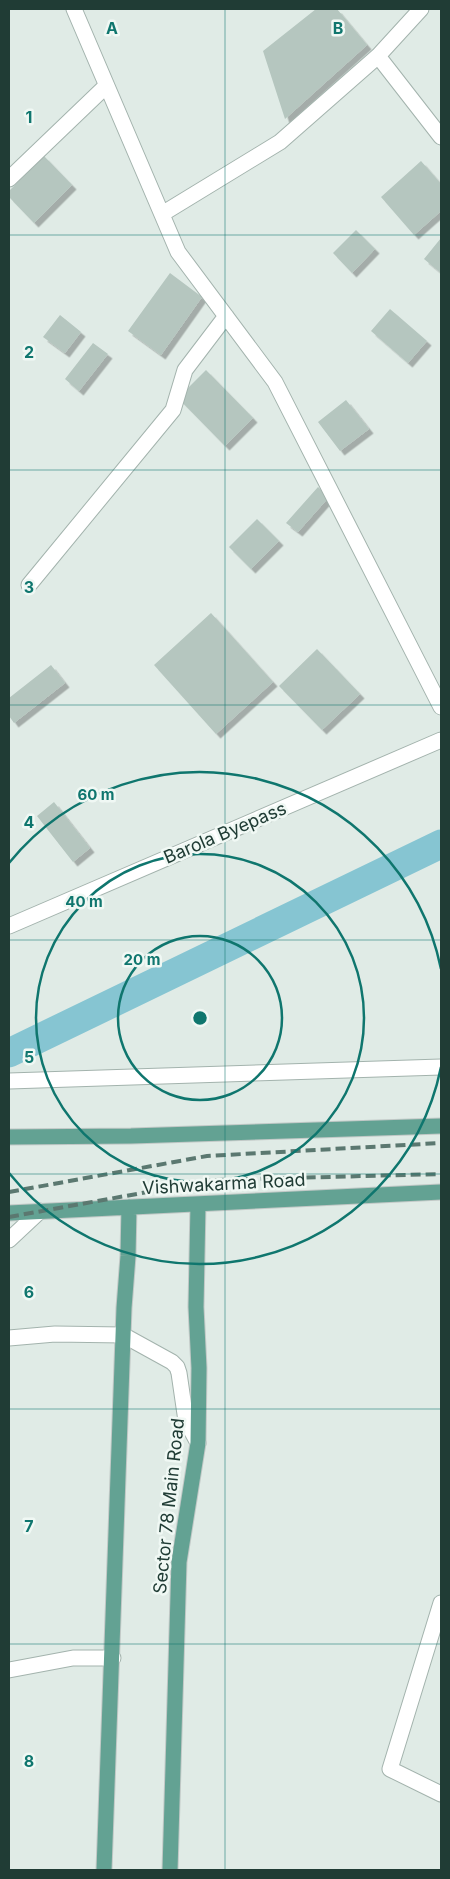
<svg xmlns="http://www.w3.org/2000/svg" width="450" height="1879" viewBox="0 0 450 1879" font-family="Inter,sans-serif">
	<defs>
		<filter id="shadow"><feDropShadow dx="4.5" dy="4.5" stdDeviation="0" flood-color="#0004"/></filter>
	</defs>
	<rect width="100%" height="100%" fill="#e0ebe6"/>
	<g fill="none" stroke-linecap="round" stroke-linejoin="round">
		<path stroke="#86c5d2" stroke-width="29" d="M9,1053L441,844"/>
	</g>
	<path fill="#b5c6bf" filter="url(#shadow)" d="M316,9H337L367,45L285,119L263,51Z
		M44,156L72,185L34,223L9,197V191Z
		M421,161L441,184V211L414,235L381,197Z
		M356,230L375,249L352,273L333,253Z
		M441,238V273L424,259Z
		M170,273L202,297L161,355L128,331Z
		M390,309L427,341L408,363L371,331Z
		M60,315L81,332L65,353L43,337Z
		M93,343L108,354L79,391L65,379Z
		M206,370L253,418L225,446L178,398Z
		M346,400L369,429L340,451L318,422Z
		M318,487L329,497L298,532L286,523Z
		M257,519L279,541L251,569L229,547Z
		M211,613L273,682L216,734L154,665Z
		M317,649L360,694L322,730L279,686Z
		M51,665L65,683L14,723L9,716V698Z
		M54,802L90,848L73,862L37,816Z"/>
	<g fill="none" stroke-linecap="round" stroke-linejoin="round">
		<defs>
			<path id="minor" d="M74,9L178,252L275,382L441,707
				M378,56L441,137
				M9,179L106,86
				M162,214L280,142L378,56L421,9
				M29,585L173,410L185,370L226,316
				M9,926L441,740
				M9,1081L441,1067
				M9,1240L40,1211
				M9,1338L55,1334L123,1335L172,1362L177,1367L179,1373L186,1421L198,1443
				M441,1603L390,1769L441,1794
				M9,1670L73,1658H113"/>
			<path id="major" d="M9,1137L131,1136L441,1126
				M9,1213L441,1192
				M104,1870L124,1308L128,1256L129,1207
				M170,1870L179,1562L198,1443L199,1368L196,1307L198,1205"/>
		</defs>
		<use href="#minor" stroke="#a3b3ad" stroke-width="17"/>
		<use href="#major" stroke="#c1c8c6" stroke-width="17"/>
		<use href="#minor" stroke="#fff" stroke-width="15"/>
		<use href="#major" stroke="#63a293" stroke-width="15"/>
		<path stroke="#5b7870" stroke-width="4" stroke-dasharray="10 5" stroke-linecap="butt" d="M9,1192L207,1156L441,1143
			M9,1217L214,1180L441,1174"/>
	</g>
	<path fill="none" stroke="#0f766e" stroke-width="1" stroke-opacity="0.55" d="M225,9V1870M9,235H441M9,470H441M9,705H441M9,940H441M9,1174H441M9,1409H441M9,1644H441"/>
	<g fill="none" stroke="#0f766e" stroke-width="2.5">
		<circle cx="200" cy="1018" r="82"/>
		<circle cx="200" cy="1018" r="164"/>
		<path d="M441 1067A246 246 0 0 1 9 1173M9 863A246 246 0 0 1 441 969"/>
	</g>
	<g text-anchor="middle" stroke-width="5" stroke-linejoin="round" paint-order="stroke">
		<g font-size="18" fill="#203c35" stroke="#f0f8f4">
			<text transform="translate(225 833) rotate(-23)" y="6">Barola Byepass</text>
			<text transform="translate(224 1184) rotate(-3)" y="6">Vishwakarma Road</text>
			<text transform="translate(169 1506) rotate(-84)" y="6">Sector 78 Main Road</text>
		</g>
	</g>
	<g font-size="16" text-anchor="middle" font-weight="bold" fill="#0f766e" stroke="#f0f8f4" stroke-width="5" stroke-linejoin="round" paint-order="stroke">
		<text x="112" y="34">A</text>
		<text x="338" y="34">B</text>
		<text x="29" y="123">1</text>
		<text x="29" y="358">2</text>
		<text x="29" y="593">3</text>
		<text x="29" y="828">4</text>
		<text x="29" y="1063">5</text>
		<text x="29" y="1298">6</text>
		<text x="29" y="1532">7</text>
		<text x="29" y="1767">8</text>
	</g>
	<circle cx="200" cy="1018" r="8" fill="#0f766e" stroke="#f0f8f4" stroke-width="2.5"/>
	<g font-size="15" text-anchor="middle" font-weight="bold" fill="#0f766e" stroke="#f0f8f4" stroke-width="5" stroke-linejoin="round" paint-order="stroke">
		<text x="96" y="800">60 m</text>
		<text x="84" y="907">40 m</text>
		<text x="142" y="965">20 m</text>
	</g>
	<rect width="450" height="1879" fill="none" stroke="#203c35" stroke-width="20"/>
</svg>
